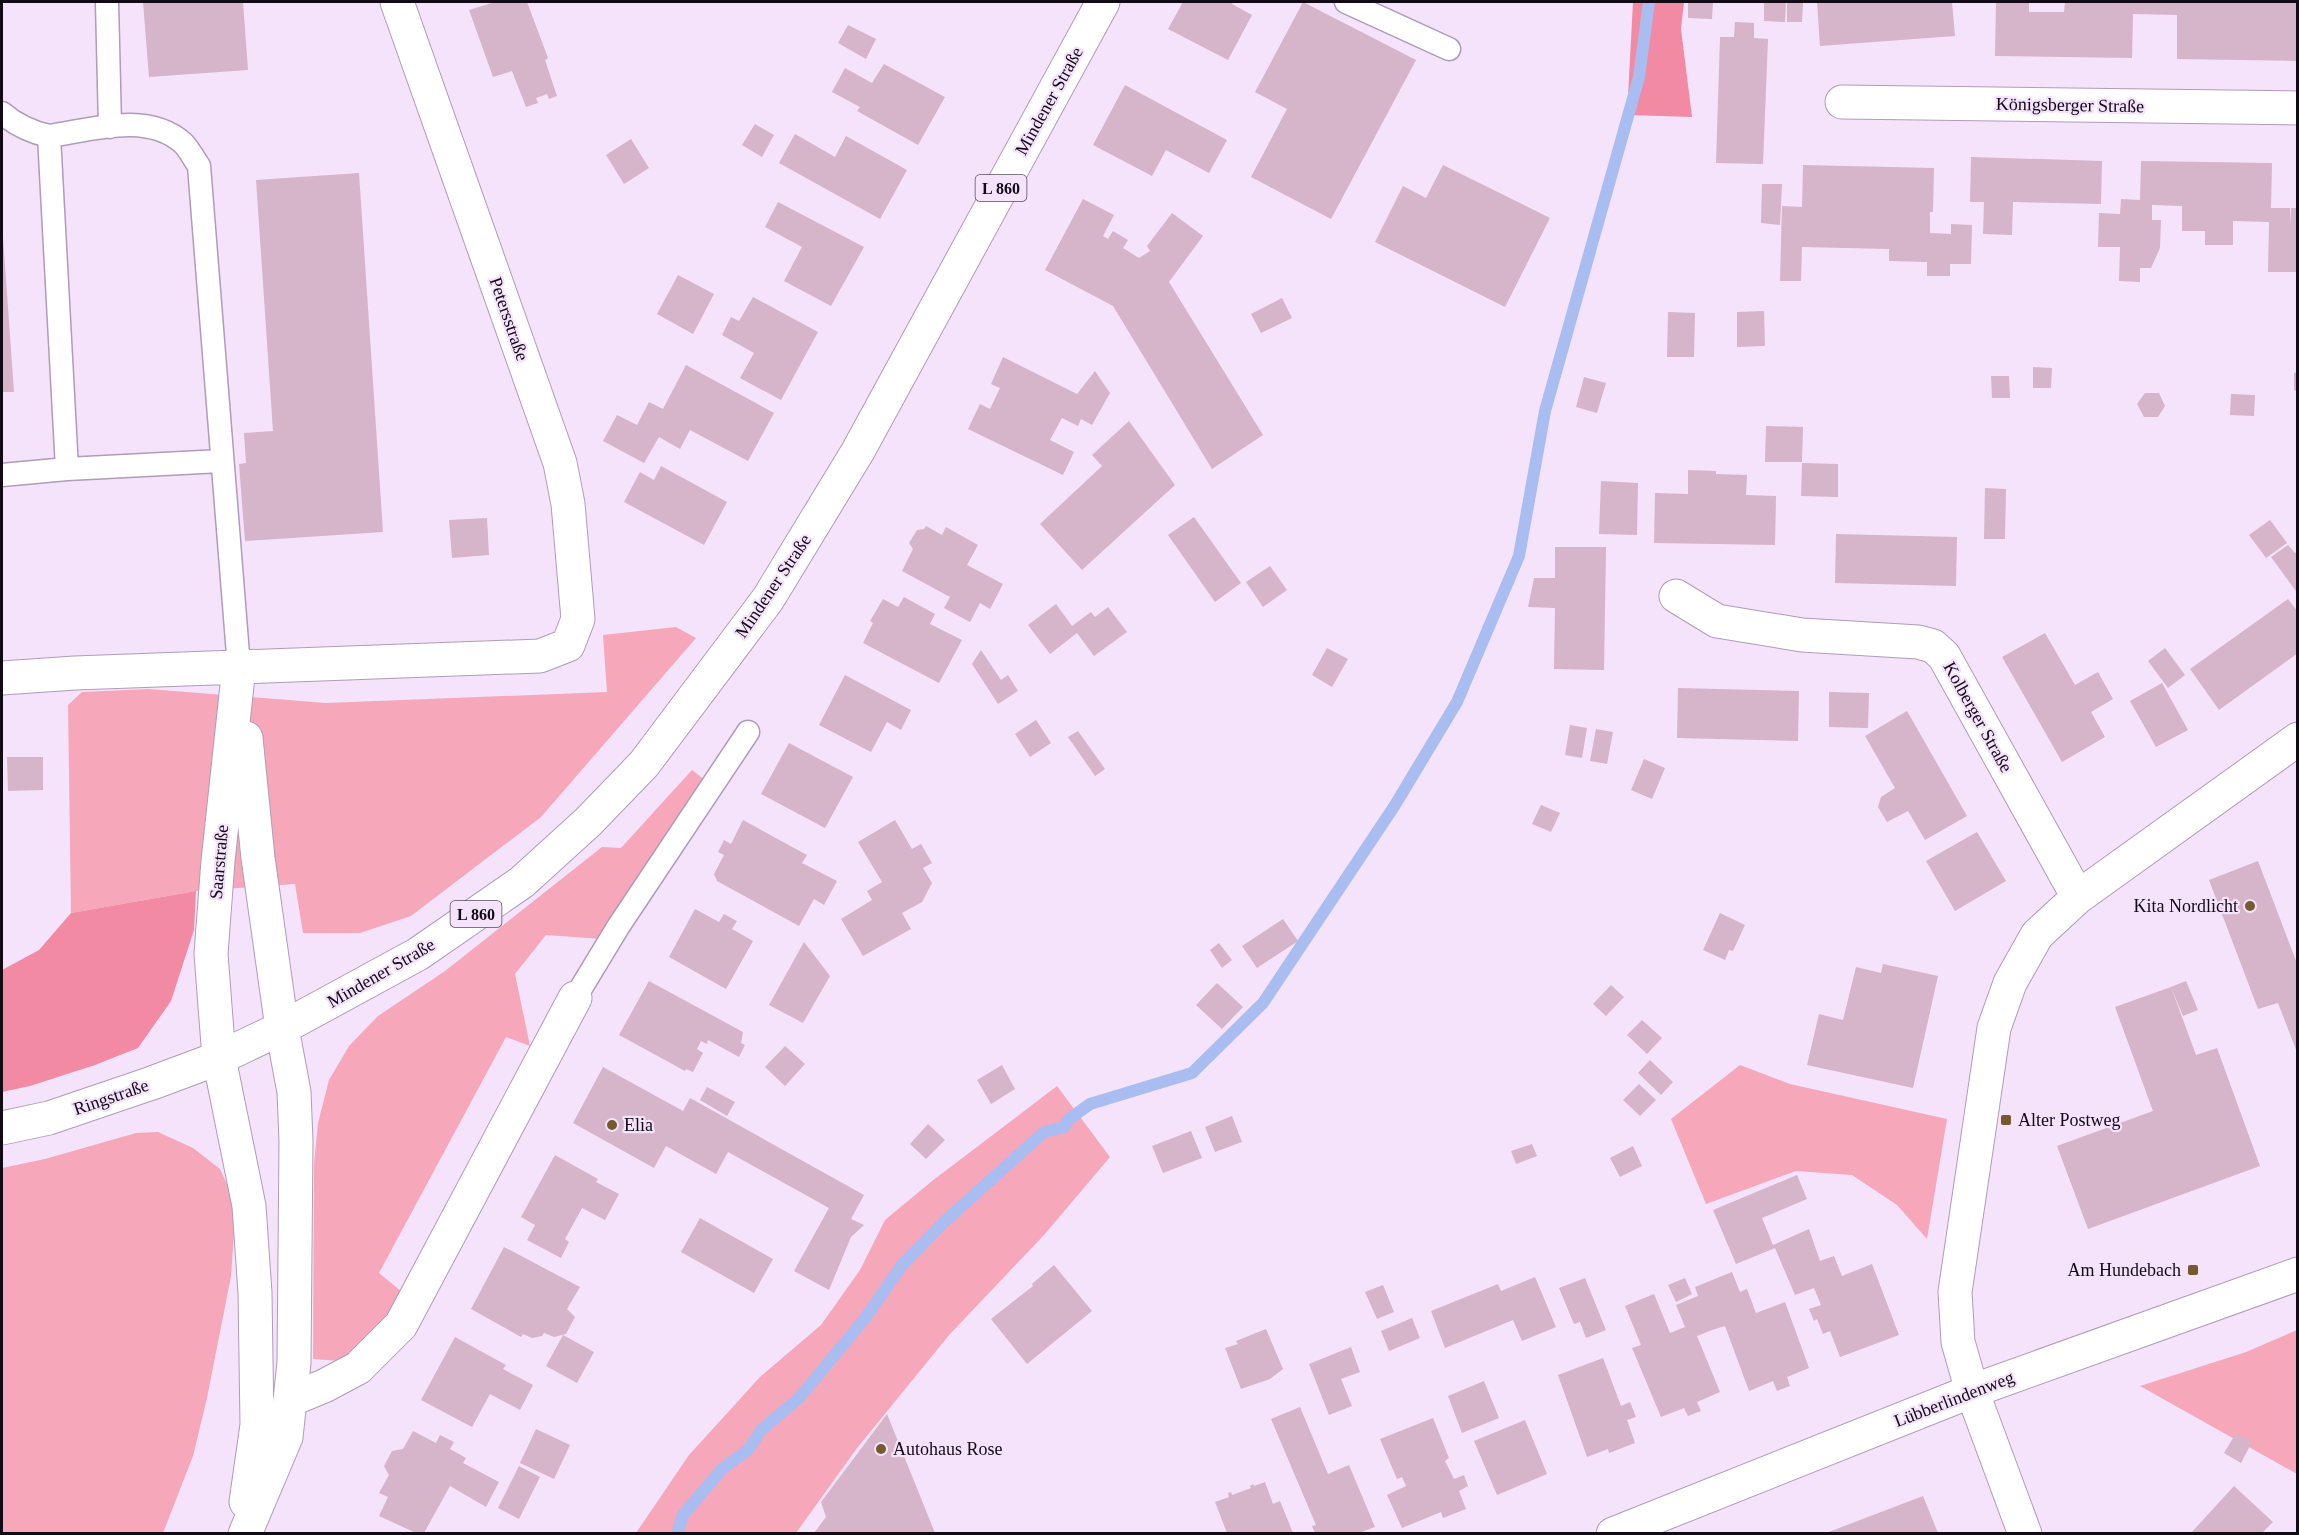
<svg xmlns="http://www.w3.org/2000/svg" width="2299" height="1535" viewBox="0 0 2299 1535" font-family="Georgia,serif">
	<rect width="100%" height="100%" fill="#f5e3fc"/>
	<path fill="#f6a7b9" d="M676,627L696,638L541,817L411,916L360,933H303L295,884L196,891L71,913L68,705L82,692L148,689L326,703L607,692L603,635Z
		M692,770L705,780L601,939L546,935L515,974L530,1046L506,1037L379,1273L401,1291L381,1330L340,1361L313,1359L314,1164L318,1123L329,1080L349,1046L378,1016L445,971L602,847L621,848Z
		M1740,1065L1790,1084L1947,1119L1927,1239L1897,1205L1852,1175L1796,1171L1706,1204L1671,1119Z
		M1057,1086L1110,1157L1044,1235L950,1334L857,1448L796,1533H636L689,1455L760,1377L821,1325L860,1270L885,1220L932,1181Z
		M158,1132L193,1148L220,1169L236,1204L231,1276L207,1398L193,1456L163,1533L2,1534V1168L45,1159L136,1133Z
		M2297,1330V1474L2140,1386L2246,1352Z"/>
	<path fill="#f28aa4" d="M1633,2H1684L1681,29L1692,117L1627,115Z
		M196,891L194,930L171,1001L138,1048L95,1065L30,1086L2,1092V970L39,950L71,913Z"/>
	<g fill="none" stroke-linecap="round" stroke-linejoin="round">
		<path stroke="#a9bdf1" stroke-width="12" d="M677,1534L683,1515L722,1469L749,1449L761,1430L799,1398L866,1317L902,1265L944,1222L1044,1132L1064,1127L1069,1119L1090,1104L1192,1073L1263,1003L1395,805L1457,702L1519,556L1545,411L1639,77L1649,2"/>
	</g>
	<path fill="#d6b4c9" d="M143,2H243L248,70L149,77Z
		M495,2H527L548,58L545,60L557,96L549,99L547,94L536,98L538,103L526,107L512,71L493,77L469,10Z
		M1183,2H1233L1232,4L1252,15L1228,60L1168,29Z
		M1303,2L1416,60L1331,219L1251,177L1287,109L1255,92Z
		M1688,2H1713L1712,19L1688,18Z
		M1764,2H1786L1785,22L1764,21Z
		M1787,2H1803L1802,22H1787Z
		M1817,2H1952L1955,36L1820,46Z
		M1996,2H2029V12H2064L2065,2H2298V61L2177,59V15L2133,14L2132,58L1995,56Z
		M1735,22L1754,23V38L1768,39L1763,164L1716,163L1720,37H1734Z
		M848,25L876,39L866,59L838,43Z
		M884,64L945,97L918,145L857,111L860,107L832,92L845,68L872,83Z
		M1125,85L1227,140L1209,173L1166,150L1152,176L1093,145Z
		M755,124L774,135L762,157L742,145Z
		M795,134L835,157L846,136L907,170L880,219L779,163Z
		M631,139L649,168L624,184L606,155Z
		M1971,157L2102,161L2101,204L2013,202L2012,235L1983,234L1984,202H1970Z
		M2141,161L2272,163L2271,208H2290L2291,226V208H2298V272H2268L2269,222L2233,221V245H2205V231H2182V206L2152,205V220H2161L2160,248L2151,268H2140V282L2119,281L2120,247H2098L2099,213L2120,214L2121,199L2140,200Z
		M1443,165L1550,218L1505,307L1375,242L1403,186L1426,198Z
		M1803,165L1934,168L1933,212H1930V233L1951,234V224L1972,225L1971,264H1950V276H1927V262L1889,261V249L1802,247L1801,281H1780L1782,206L1802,207Z
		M359,173L383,532L245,541L239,464L246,463L244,433L273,431L256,180Z
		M1762,184H1782L1780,225L1761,223Z
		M1083,199L1114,215L1103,236L1108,239L1113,231L1128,240L1123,248L1139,258L1150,251L1147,246L1172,213L1203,236L1169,282L1263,435L1212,469L1113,306L1045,270Z
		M778,202L864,247L831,306L784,281L802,247L765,227Z
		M2,237H3L14,392H2Z
		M678,275L714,294L693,334L657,314Z
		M753,297L818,332L781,400L740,378L754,353L722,335L731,317L739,321Z
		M1282,298L1292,318L1261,333L1251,314Z
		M1764,311L1765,346L1737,347V312Z
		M1668,312L1695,313L1694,357H1667Z
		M1003,357L1077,394L1095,371L1110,393L1092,425L1081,419L1078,426L1062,418L1050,440L1074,452L1063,475L968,429L980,404L990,409L1000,388L991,384Z
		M686,365L774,413L748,461L690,430L680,449L659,437L644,463L603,441L617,415L637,425L649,402L663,409Z
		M2033,367L2052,368L2051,388H2033Z
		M2298,372V392L2294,390V373Z
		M1991,376H2009L2010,398H1992Z
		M1584,377L1606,383L1597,413L1576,407Z
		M2145,393H2159L2165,406L2158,417H2144L2137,404Z
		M2231,394L2255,395L2254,416L2230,415Z
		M1129,421L1175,485L1082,570L1040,524L1102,466L1092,455Z
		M1766,426L1803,427L1802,462H1765Z
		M1802,463L1838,464V497L1801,496Z
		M661,466L727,502L704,545L624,502L640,472L654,480Z
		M1688,470L1716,471V474L1747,475L1746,495L1776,496L1775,545L1654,543L1655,493L1688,494Z
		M1601,481L1638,483L1637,535L1599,534Z
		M1985,488L2006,489L2005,539H1984Z
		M1194,517L1241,583L1215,602L1168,535Z
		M487,518L489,555L452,558L449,520Z
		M2270,520L2287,543L2266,558L2249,535Z
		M926,526L942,535L946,527L978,545L967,565L1003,584L990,609L980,603L970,622L944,608L950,597L902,571L913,549L909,543L917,530L924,529Z
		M1836,534L1957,537L1956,586L1835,583Z
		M2288,545L2295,553L2298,551V594L2271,557Z
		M1555,547H1606L1604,670L1554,669L1555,608L1528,607L1534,578H1555Z
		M1270,566L1287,590L1263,607L1246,582Z
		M904,597L935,614L930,624L962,640L939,683L863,643L873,623L870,621L883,599L898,607Z
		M2288,599L2298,612V653L2219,710L2190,669Z
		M1056,604L1072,626L1091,612L1095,617L1108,607L1127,632L1094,656L1077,633L1050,654L1028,625Z
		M2045,633L2075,685L2098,672L2113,699L2091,712L2105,737L2062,762L2002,657Z
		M1327,648L1348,659L1332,687L1312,675Z
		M2165,648L2185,675L2168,688L2148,661Z
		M981,650L1001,680L1008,675L1018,691L998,704L972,664Z
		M845,675L911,710L901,730L887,722L871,752L819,725Z
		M2162,683L2188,730L2156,747L2130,701Z
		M1678,688L1799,691L1798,741L1677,738Z
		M1829,692L1869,693L1868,728L1829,727Z
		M1907,711L1967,816L1925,840L1908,811L1887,822L1878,807L1881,797L1895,788L1865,736Z
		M1036,720L1051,743L1030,757L1015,734Z
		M1570,725L1587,728L1582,758L1565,755Z
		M1596,729L1613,732L1607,764L1590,761Z
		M1078,731L1105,769L1095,776L1068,737Z
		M789,743L853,777L825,828L761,794Z
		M7,757H43V790L8,791Z
		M1644,759L1665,768L1652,799L1631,790Z
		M1541,805L1560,813L1551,832L1532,824Z
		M743,820L807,855L802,863L837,881L824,905L814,899L799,926L717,881L714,874L724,855L718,852L724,840L731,844Z
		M895,820L912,849L921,844L932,863L923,868L932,883L922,902L902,913L911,929L863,956L841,919L872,900L867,891L882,882L858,842Z
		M1977,832L2006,881L1955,911L1926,861Z
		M2258,861L2298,966V1055L2278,1003L2258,1009L2209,880Z
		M695,909L719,922L724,914L737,921L732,929L753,941L726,989L669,957Z
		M1720,913L1745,925L1733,951L1729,950L1725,960L1703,950Z
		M1283,919L1298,941L1257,968L1242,946Z
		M804,942L830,976L803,1023L769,1005Z
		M1219,943L1232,960L1222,968L1210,950Z
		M1883,964L1938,976L1913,1088L1807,1065L1819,1014L1843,1020L1856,967L1881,973Z
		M649,981L743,1032L741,1043L745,1045L739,1057L708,1040L707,1044L701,1041L697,1049L703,1053L693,1072L686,1069L685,1071L619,1035Z
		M2186,981L2198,1010L2183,1016L2171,987Z
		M1217,983L1243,1007L1222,1029L1196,1005Z
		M1611,985L1624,997L1606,1016L1593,1004Z
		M2171,987L2196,1055L2217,1048L2260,1166L2088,1229L2057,1146L2153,1111L2115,1007Z
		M1642,1020L1662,1038L1647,1054L1627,1035Z
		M785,1046L805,1064L785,1086L765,1067Z
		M1650,1060L1673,1082L1661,1095L1638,1073Z
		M1002,1065L1015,1089L991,1104L977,1080Z
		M603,1067L683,1111L690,1098L864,1195L851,1219L864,1225L851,1237L829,1290L794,1271L829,1208L728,1152L716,1174L666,1146L654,1168L573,1123Z
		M1639,1084L1656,1100L1640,1116L1623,1100Z
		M707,1087L735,1102L727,1116L700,1100Z
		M1232,1116L1242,1142L1215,1152L1205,1127Z
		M928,1124L945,1140L926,1159L910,1144Z
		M1191,1131L1202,1158L1163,1173L1152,1146Z
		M1532,1144L1537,1156L1516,1164L1511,1151Z
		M1633,1146L1642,1166L1620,1177L1610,1158Z
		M555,1155L598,1179L596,1182L619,1194L605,1220L582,1208L565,1239L569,1242L561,1258L527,1240L535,1225L521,1217Z
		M1797,1175L1807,1199L1762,1218L1773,1245L1809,1229L1820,1261L1834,1256L1842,1276L1872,1264L1899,1335L1840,1357L1830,1331L1823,1334L1817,1319L1814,1321L1809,1309L1821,1305L1814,1288L1795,1295L1775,1248L1736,1264L1713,1210Z
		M700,1218L773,1259L754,1293L681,1252Z
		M504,1247L580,1287L567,1309L575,1317L566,1334L554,1337L544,1333L542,1336L532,1338L523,1334L521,1337L471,1309Z
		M1054,1265L1092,1311L1027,1364L991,1319L1033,1286L1032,1284Z
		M1732,1272L1740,1292L1747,1289L1756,1313L1785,1302L1809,1368L1787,1377L1790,1386L1777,1391L1773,1381L1749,1391L1725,1326L1712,1330L1697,1336L1720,1392L1697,1402L1701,1411L1688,1416L1684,1408L1661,1417L1632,1348L1641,1345L1625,1306L1654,1294L1670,1333L1685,1327L1676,1305L1698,1296L1695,1287Z
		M1535,1277L1556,1327L1522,1341L1513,1320L1445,1348L1431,1311L1498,1284L1501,1291Z
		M1585,1278L1606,1330L1586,1338L1580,1322L1574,1324L1559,1288Z
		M1685,1278L1692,1294L1676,1302L1668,1285Z
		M1383,1285L1394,1312L1377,1319L1365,1292Z
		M1412,1318L1420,1338L1389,1351L1381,1331Z
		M1266,1329L1283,1369L1270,1379L1241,1389L1225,1348L1238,1344L1236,1341Z
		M563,1335L594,1352L577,1383L546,1366Z
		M455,1337L506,1365L503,1369L533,1385L520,1410L490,1394L472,1427L421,1400Z
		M1351,1347L1360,1372L1341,1379L1352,1406L1329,1415L1309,1364Z
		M1603,1358L1621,1406L1630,1402L1636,1417L1627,1420L1635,1443L1609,1453L1608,1449L1587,1457L1558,1375Z
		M1484,1381L1499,1418L1462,1433L1448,1396Z
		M1300,1407L1328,1474L1349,1465L1375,1527L1359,1533H1315L1312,1526L1316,1525L1271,1419Z
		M887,1414L935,1533H814L826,1517L821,1502Z
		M1433,1418L1449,1458L1445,1461L1454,1479L1464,1475L1468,1486L1459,1491L1466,1509L1443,1518L1441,1512L1402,1528L1387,1495L1406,1486L1402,1477L1397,1479L1380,1439Z
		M1525,1420L1547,1474L1497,1495L1474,1441Z
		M536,1429L570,1445L554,1479L520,1463Z
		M413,1431L436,1443L440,1435L454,1442L450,1449L466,1458L463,1463L499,1482L486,1507L450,1486L424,1533H416L379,1516L388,1497L379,1493L389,1475L384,1466L392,1451L403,1449Z
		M2236,1433L2252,1442L2241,1463L2224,1453Z
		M519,1466L540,1477L519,1519L498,1508Z
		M1265,1482L1273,1504L1280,1501L1293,1533H1227L1215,1502L1229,1497L1228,1493L1231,1492L1232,1495L1251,1488L1250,1486L1253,1484L1254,1486Z
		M2234,1486L2273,1522L2262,1533H2191Z
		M1923,1496L1938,1533H1826Z"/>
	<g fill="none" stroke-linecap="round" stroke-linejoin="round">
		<defs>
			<path id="service" d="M107,2L110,127
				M1346,2L1449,49
				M2,113C16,125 31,132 49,136C91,130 147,111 183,143C189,149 194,159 199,166L239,667
				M49,136L67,469
				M2,475L67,469L221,461
				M575,998L618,927L748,732"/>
			<path id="minor" d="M1842,102L2298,108
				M1676,596L1717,621L1802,635L1918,642L1933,646L1944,656L2078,897
				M2,678L75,673L540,656L568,645L578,619L568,504L560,463L397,2
				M246,738L258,858L282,1028
				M219,1058L211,954L218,861L239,667
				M290,1400L324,1386L358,1368L401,1325L575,998
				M1613,1534L1972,1391L2298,1274
				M2025,1534L1972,1391L1958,1342L1955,1292L1994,1028L2010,983L2037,935L2078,897L2298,739"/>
			<path id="tertiary" d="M219,1058L249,1206L255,1293L257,1425L246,1502
				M245,1534L286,1437L294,1363L296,1141L294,1092L282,1028"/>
			<path id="primary" d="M2,1128L49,1118L152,1083L219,1058L282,1028L418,954L522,882L588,822L644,764L768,599L858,451L1103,2"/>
		</defs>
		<use href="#service" stroke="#b09bb8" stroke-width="25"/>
		<use href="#minor" stroke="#b09bb8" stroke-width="35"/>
		<use href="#tertiary" stroke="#b09bb8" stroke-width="35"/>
		<use href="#primary" stroke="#b09bb8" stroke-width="35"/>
		<use href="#service" stroke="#fff" stroke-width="22"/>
		<use href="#minor" stroke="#fff" stroke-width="33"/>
		<use href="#tertiary" stroke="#fff" stroke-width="33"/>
		<use href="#primary" stroke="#fff" stroke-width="33"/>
	</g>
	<g fill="#76592c" stroke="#f5e3fc" stroke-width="2">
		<circle cx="2250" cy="906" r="6"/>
		<rect x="2000" y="1114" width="12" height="12" rx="3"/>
		<circle cx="612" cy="1125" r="6"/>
		<rect x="2187" y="1264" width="12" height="12" rx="3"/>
		<circle cx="881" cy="1449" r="6"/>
	</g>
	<g text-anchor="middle" stroke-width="4.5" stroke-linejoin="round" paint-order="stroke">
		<g fill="#f5e3fc" stroke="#564b5a" stroke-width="1.5">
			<rect x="975.5" y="175" width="51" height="26" rx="4.5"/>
			<rect x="450.5" y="901" width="51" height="26" rx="4.5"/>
		</g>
		<g font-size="16" font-weight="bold" fill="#120a14">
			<text x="1001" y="194">L 860</text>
			<text x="476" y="920">L 860</text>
		</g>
		<g font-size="18" fill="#120a14" stroke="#f5e3fc">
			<text transform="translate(1049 101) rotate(-61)" y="6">Mindener Straße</text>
			<text transform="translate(2070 105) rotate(1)" y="6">Königsberger Straße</text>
			<text transform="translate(509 319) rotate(71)" y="6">Petersstraße</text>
			<text transform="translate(773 586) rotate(-56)" y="6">Mindener Straße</text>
			<text transform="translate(1978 717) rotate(61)" y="6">Kolberger Straße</text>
			<text transform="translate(219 862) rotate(-85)" y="6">Saarstraße</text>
			<text transform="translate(381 973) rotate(-30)" y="6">Mindener Straße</text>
			<text transform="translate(111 1097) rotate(-19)" y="6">Ringstraße</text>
			<text transform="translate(1954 1399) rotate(-21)" y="6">Lübberlindenweg</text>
		</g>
		<g font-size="18" fill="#120a14" stroke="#f5e3fc" text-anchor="start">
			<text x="2238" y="912" text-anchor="end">Kita Nordlicht</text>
			<text x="2018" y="1126">Alter Postweg</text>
			<text x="624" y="1131">Elia</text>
			<text x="2181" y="1276" text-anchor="end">Am Hundebach</text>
			<text x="893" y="1455">Autohaus Rose</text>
		</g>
	</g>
	<rect width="2299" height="1535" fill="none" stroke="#120a14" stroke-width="6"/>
</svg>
